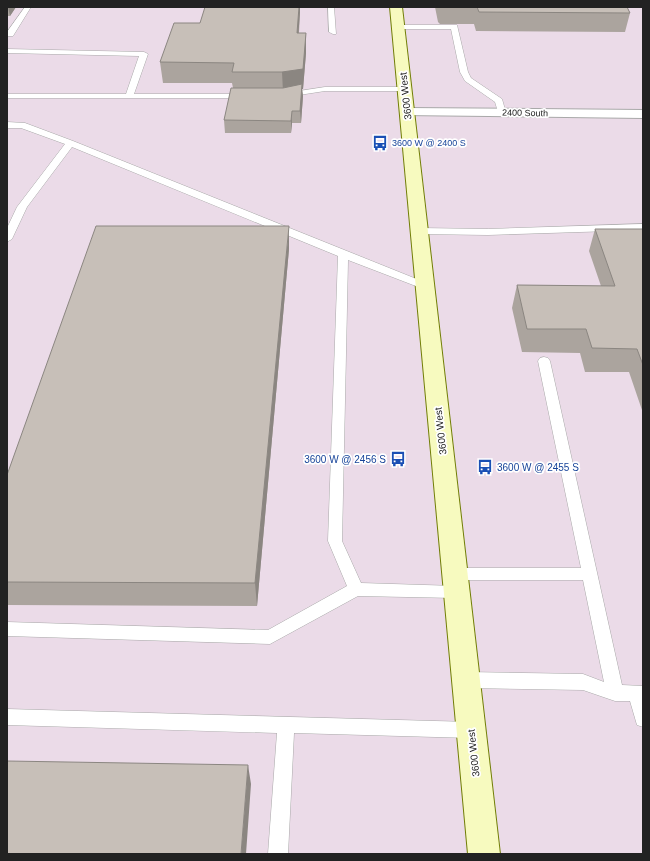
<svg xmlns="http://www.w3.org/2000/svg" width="650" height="861" viewBox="0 0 650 861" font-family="Helvetica,sans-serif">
	<rect width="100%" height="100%" fill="#f2efe9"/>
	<path fill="#ebdbe8" d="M7,7H643V854H7Z"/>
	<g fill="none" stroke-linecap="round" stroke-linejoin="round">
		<defs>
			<path id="lane" d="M25,7H31L13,36H7V32Z
				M328,7H334L336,34H333L329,32Z
				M395,25H457L468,72L471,78L502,99L506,113L505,115H499L495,102L465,81L460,72L451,29H395Z
				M7,49L144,52L148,54L134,94H247L251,96L247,98H7V94H126L139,56L7,53Z
				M325,87H404L408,89L404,91H325L286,97L282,95L286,93Z
				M7,122L25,123L73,141L429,284L430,286L429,288H421L348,260L342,541L361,583L456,586L461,587L464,592L461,597L456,598L358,596L270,644L7,636V622L268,630L347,586L328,541L338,256L72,147L27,207L12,239L7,242V228L17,207L65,144L21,128H7Z
				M643,224V230L488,235L419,234L414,231L419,228L488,229Z
				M544,357L548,358L550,361L622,685L643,686V727L637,725L630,701H615L583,690L466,688L460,685L458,680L460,675L466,672L583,674L604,682L583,580H455L450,578L447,574L450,570L455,568H581L538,361L540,358Z
				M7,709L471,722L477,724L480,730L477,736L471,738L294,733L288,854H268L277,733L7,725Z"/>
			<path id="street" d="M407,108L643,110V118L402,115L400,112L402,109Z"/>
			<path id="secondary" d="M390,7H402L500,854H468Z"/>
		</defs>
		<use href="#lane" stroke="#a9a9a9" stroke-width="1"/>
		<use href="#street" stroke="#a9a9a9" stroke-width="2"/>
		<use href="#secondary" stroke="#707d05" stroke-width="2"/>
		<use href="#lane" fill="#fff" fill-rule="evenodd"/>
		<use href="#street" fill="#fff" fill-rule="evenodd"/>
		<use href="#secondary" fill="#f7fabf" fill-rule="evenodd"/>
	</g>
	<path fill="#aba49e" d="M7,7H16L10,16H7Z
		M435,7H627L630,13L625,32L476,31L474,24H440L438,22Z
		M300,12L299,33L306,53L303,89H302L303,96L301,123H292L291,133H225L224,120L233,88L232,83H163L160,62Z
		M595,229H643V413L629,372H585L580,353L522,352L512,308L517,285L601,286L589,251Z
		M289,249L257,606L7,605V475Z"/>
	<path fill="#8b8681" d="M8,7H16L10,16Z
		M299,7H300V12L297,53V33Z
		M306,33V53L303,89H302L303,96L301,123L300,111L283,92L282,72Z
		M292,111V123L291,133V121Z
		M289,226V249L257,606L255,583Z
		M248,765L251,784L246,854H241Z"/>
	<path fill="#c7bfb8" stroke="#8b8681" d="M205,7H299L297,33H306L303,69L282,72H232L234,63L160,62L174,23H200Z
		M477,7H627L630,13L479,12Z
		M302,84L300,111H292L291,121L224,120L231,88H283Z
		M96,226H289L255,583L7,582V475Z
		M595,229H643V365L637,349L592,348L586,329H527L517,285L615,286Z
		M7,761L248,765L241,854H7Z"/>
	<defs>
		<symbol id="bus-bare" viewBox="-9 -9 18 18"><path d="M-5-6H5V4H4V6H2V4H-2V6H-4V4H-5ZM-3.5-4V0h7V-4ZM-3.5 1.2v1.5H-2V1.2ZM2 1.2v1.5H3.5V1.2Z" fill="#1a4fb4" stroke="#fff" stroke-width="2.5" paint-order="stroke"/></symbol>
	</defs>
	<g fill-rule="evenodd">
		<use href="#bus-bare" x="369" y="132" width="22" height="22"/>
		<use href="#bus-bare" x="387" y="448" width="22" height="22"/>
		<use href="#bus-bare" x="474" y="456" width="22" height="22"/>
	</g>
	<g text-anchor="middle" stroke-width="3.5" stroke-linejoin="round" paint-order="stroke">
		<g font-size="9" fill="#222" stroke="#fff">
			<text transform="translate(525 113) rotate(1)" y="3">2400 South</text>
		</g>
		<g font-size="9" fill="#164399" stroke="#fff" text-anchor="start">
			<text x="392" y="146">3600 W @ 2400 S</text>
		</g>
		<g font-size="10" fill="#222" stroke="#fff">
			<text transform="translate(405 96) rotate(-96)" y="4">3600 West</text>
			<text transform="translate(440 431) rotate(-96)" y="4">3600 West</text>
			<text transform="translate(473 753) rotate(-96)" y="4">3600 West</text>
		</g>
		<g font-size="10" fill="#164399" stroke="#fff" text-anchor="end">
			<text x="386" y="463">3600 W @ 2456 S</text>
			<text x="497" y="471" text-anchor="start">3600 W @ 2455 S</text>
		</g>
	</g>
	<rect width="650" height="861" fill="none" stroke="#222222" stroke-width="16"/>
</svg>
